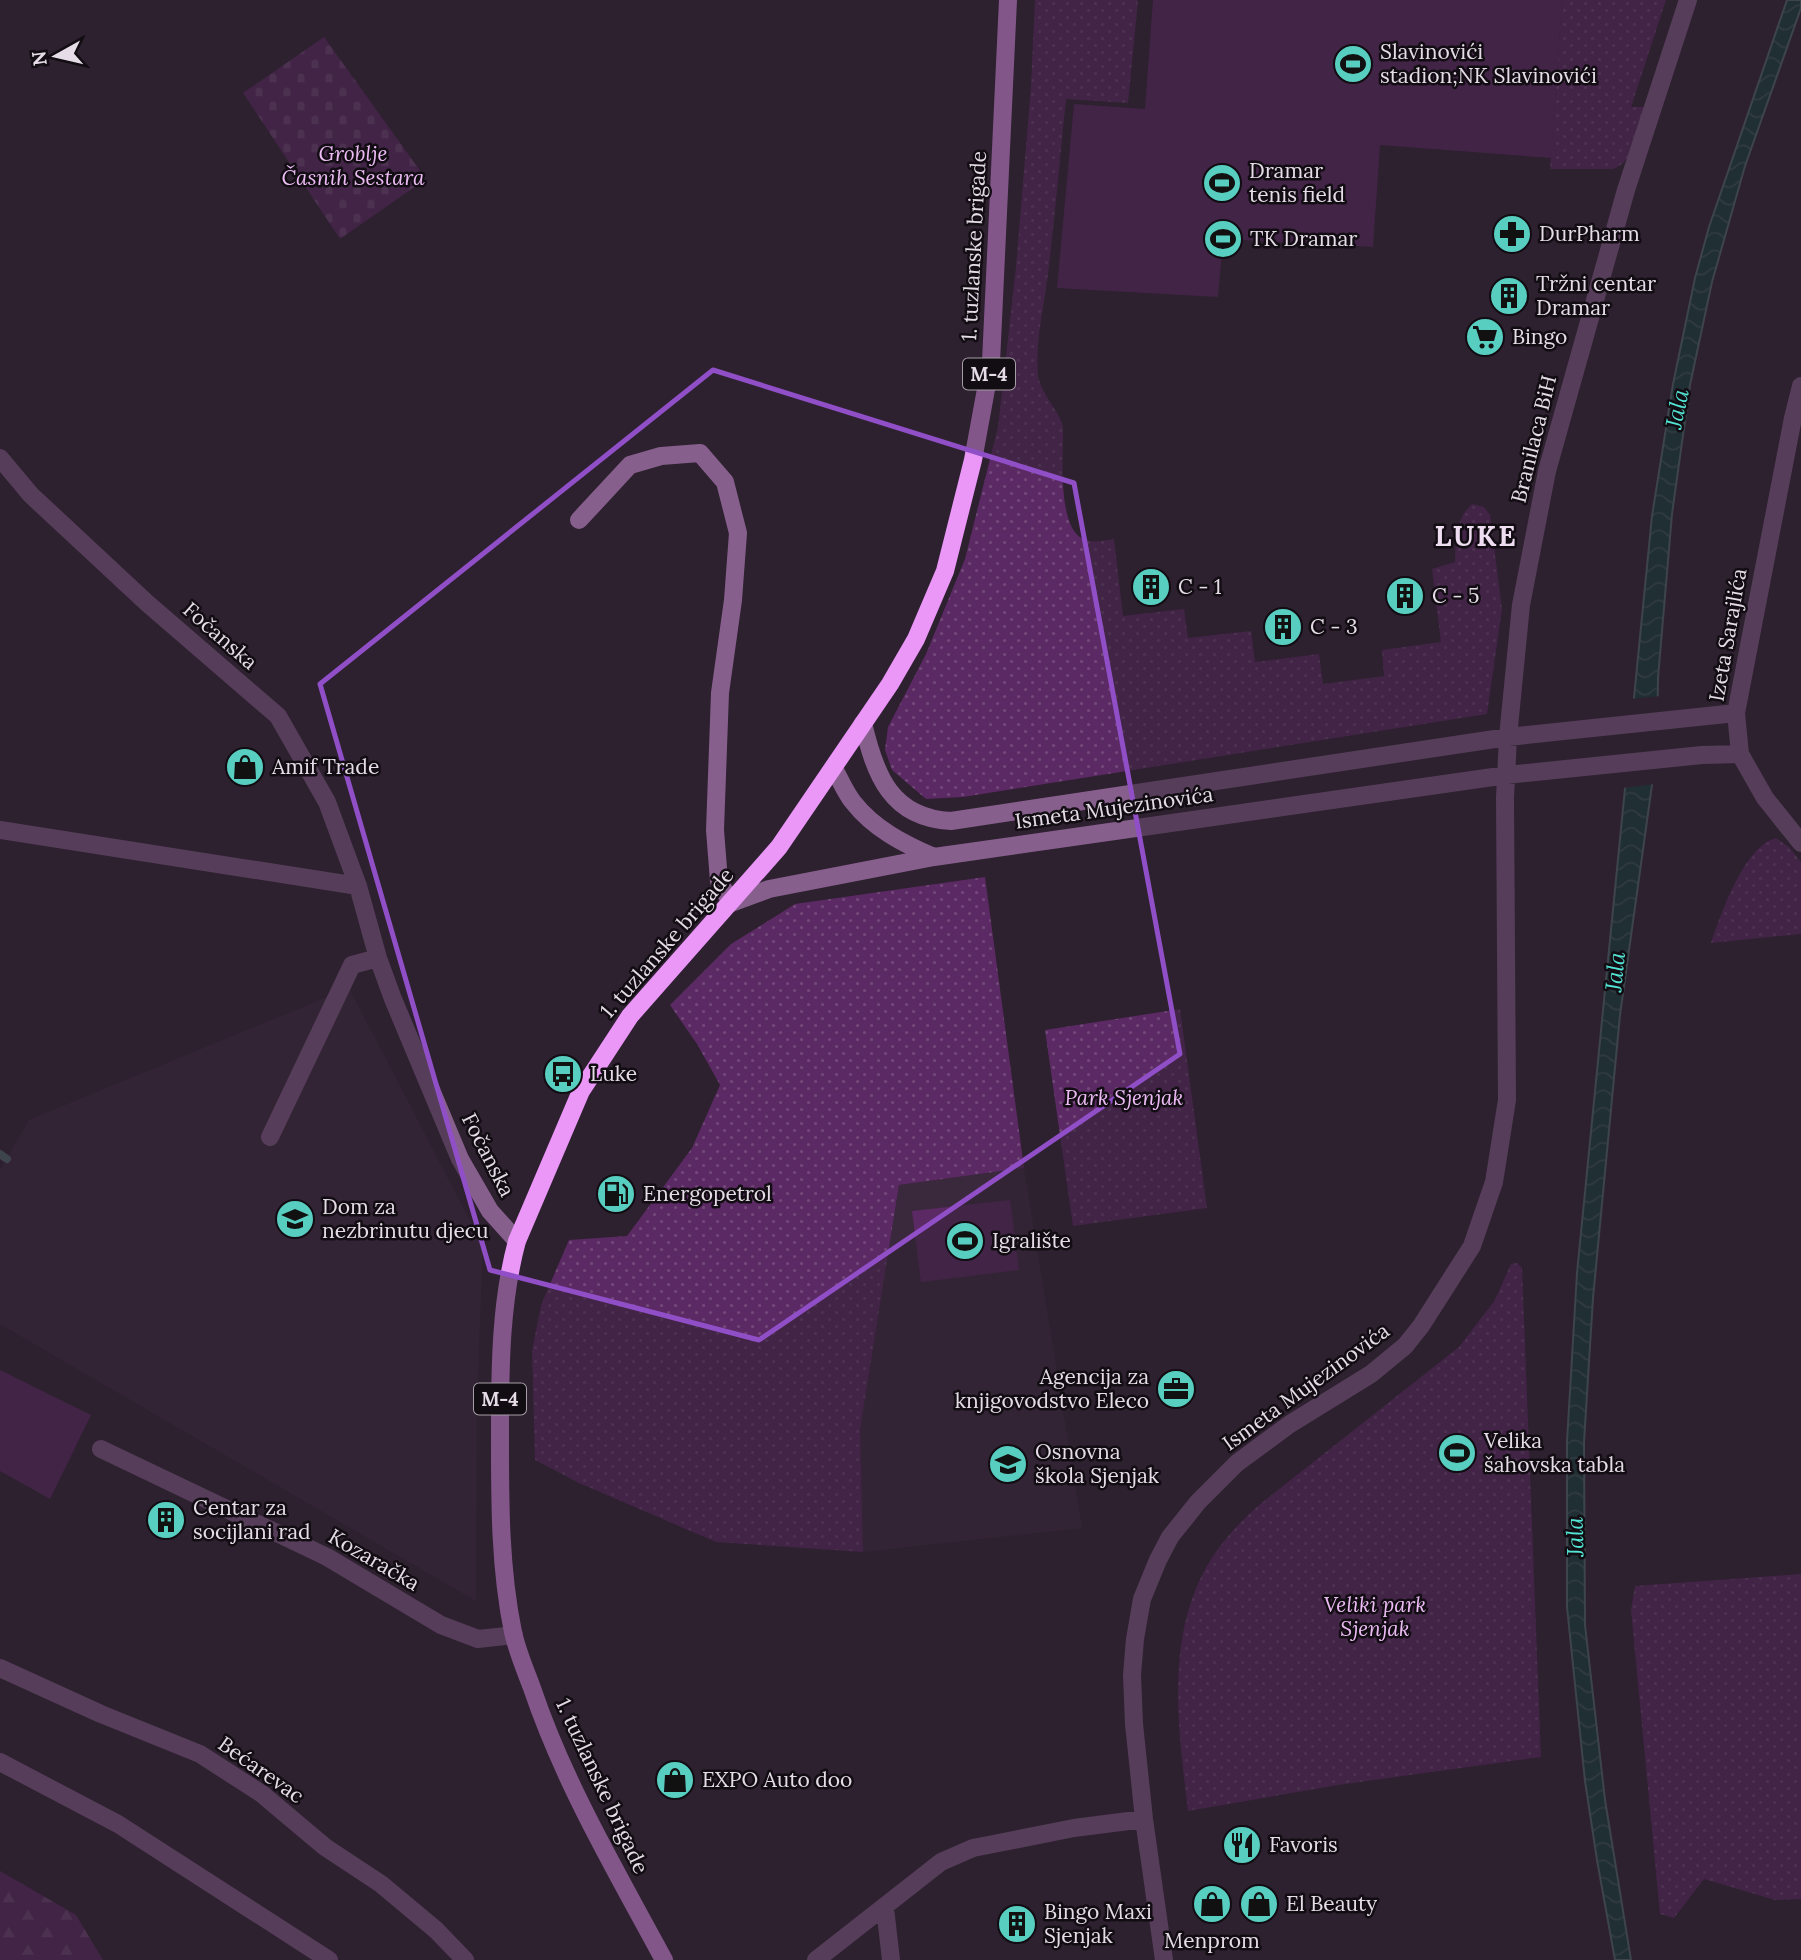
<svg xmlns="http://www.w3.org/2000/svg" width="1801" height="1960" viewBox="0 0 1801 1960" font-family="Lora,serif">
	<defs>
		<pattern id="grass-dots" width="8" height="8" patternUnits="userSpaceOnUse" patternTransform="scale(1.75)"><rect width="8" height="8" fill="#5b2963"/><path d="M2 2h.1M6 6h.1" fill="none" stroke="#724779" stroke-width="1.8" stroke-linecap="round"/></pattern>
		<pattern id="forest-firs" width="22" height="20" patternUnits="userSpaceOnUse" patternTransform="scale(1.75)"><rect width="22" height="20" fill="#5b2963"/><path d="M5 1l3.5 6h-7zM16 11l3.5 6h-7z" fill="#724779"/></pattern>
		<pattern id="cemetery-stones" width="16" height="16" patternUnits="userSpaceOnUse" patternTransform="scale(1.75)"><rect width="16" height="16" fill="#5b2963"/><path d="M2 7V4a2 2 0 0 1 4 0v3zM10 15v-3a2 2 0 0 1 4 0v3z" fill="#724779"/></pattern>
		<pattern id="water-waves" width="16" height="10" patternUnits="userSpaceOnUse" patternTransform="scale(1.75)"><rect width="16" height="10" fill="#11403b"/><path d="M0 5q4-4 8 0t8 0" fill="none" stroke="#345b57"/></pattern>
	</defs>
	<rect width="100%" height="100%" fill="#2d202f"/>
	<path fill="#3a293c" d="M349,988L483,1246L477,1396L476,1601L0,1324V1170L29,1120Z
		M1024,1168L1082,1528L863,1552L860,1430L899,1185Z"/>
	<path fill="url(#grass-dots)" d="M1035,0H1138L1128,103L1066,99C1060,157 1055,216 1048,274C1044,306 1035,342 1038,375C1040,393 1062,415 1063,427C1064,452 1056,526 1083,539C1093,543 1104,541 1114,539L1123,616L1184,609L1188,638L1251,631L1255,662L1319,654L1323,684L1384,676L1382,650L1441,642L1432,569L1455,562C1456,541 1455,519 1472,504L1484,507L1490,515L1502,609L1487,714L963,797L926,799L892,770L885,750L888,727L926,654L965,559L998,427L1016,267L1031,86Z
		M1562,0H1666L1631,107H1647C1639,127 1635,162 1613,169H1550Z
		M1776,838L1789,847L1801,862V934L1711,943C1721,914 1744,846 1776,838Z
		M985,877L1024,1168L899,1185L860,1430L863,1552L716,1542L579,1483L535,1460L532,1351L541,1305L569,1240L627,1236L692,1148L720,1085L697,1044L670,1005L731,944L795,904Z
		M1180,1009L1207,1208L1073,1226L1045,1030Z
		M1517,1263L1522,1268L1541,1757L1338,1785L1188,1811C1178,1727 1164,1631 1213,1556C1227,1535 1245,1517 1264,1501L1459,1347L1495,1300L1511,1264Z
		M1801,1574V1899L1775,1900L1704,1879L1674,1918L1660,1914L1631,1610L1635,1586Z"/>
	<path fill="url(#forest-firs)" d="M0,1871L76,1915L103,1960H0Z"/>
	<path fill="url(#cemetery-stones)" d="M324,37L426,179L340,239L243,93Z"/>
	<path fill="#5b2963" d="M1153,0H1562L1551,158L1380,145L1373,247L1223,239L1218,297L1057,288L1074,104L1145,109Z
		M1010,1200L1019,1270L921,1282L912,1211Z
		M0,1370L91,1415L50,1499L0,1471Z
		M1466,1432L1476,1466L1448,1474L1438,1439Z"/>
	<path fill="url(#water-waves)" stroke="#516f6f" stroke-width="2" d="M1787,0H1801V8L1745,166L1712,282L1690,385L1672,514L1658,678L1657,749L1620,1015L1593,1298L1584,1442L1585,1625L1605,1800L1631,1960H1615L1597,1860L1585,1781L1567,1607V1441L1577,1273L1652,516L1673,384L1695,278L1709,227Z"/>
	<path fill="#2d202f" d="M1661,696L1660,749L1655,784L1622,788L1630,699Z"/>
	<g fill="none" stroke-linecap="round" stroke-linejoin="round">
		<path stroke="#516f6f" stroke-width="8" d="M0,1154L7,1159"/>
		<path stroke="#875f8d" stroke-width="18" d="M1801,386L1793,418L1736,713L1740,754L1765,798L1801,843
			M0,458L31,495L147,603L278,716L327,802L358,886L378,958L393,999L460,1159L490,1211L517,1241
			M579,520L630,465L661,456L700,453L725,482L738,533L733,600L720,693L715,830L719,881L731,903L769,889L934,857L1507,775L1702,755L1740,754
			M863,723C875,775 891,818 951,821L1508,737L1736,713
			M834,769C840,779 845,792 853,802C874,829 904,844 934,857
			M0,830L358,886
			M270,1137L352,965L378,958
			M101,1449L327,1557L441,1625L478,1639L514,1635
			M0,1668L101,1714L200,1754L262,1794L325,1847L381,1884L436,1930L465,1960
			M0,1762L118,1824L329,1960
			M885,1908L891,1960
			M816,1960L941,1862L973,1848L1074,1828L1144,1819
			M1164,1960L1144,1819L1134,1724L1132,1675L1135,1639L1142,1599L1158,1560L1170,1537L1198,1502L1237,1463L1290,1424L1371,1374L1405,1346L1421,1326L1472,1246L1494,1182L1507,1100L1505,798L1508,737L1521,605L1547,471L1626,190L1688,0"/>
		<path stroke="#ea97f8" stroke-width="18" d="M664,1960C616,1871 564,1783 532,1688C525,1669 517,1651 513,1632C499,1564 500,1494 500,1426C500,1364 501,1300 517,1241L581,1091L630,1016L779,847L890,684L916,639L945,571L973,460L991,362L1008,0"/>
	</g>
	<path d="M0 0H1801V1960H0ZM713,370L1074,483L1180,1054L759,1340L490,1270L320,684Z" fill="#2d202f" fill-opacity=".55" fill-rule="evenodd"/>
	<path fill="none" stroke="#904fc7" stroke-width="5" stroke-linejoin="round" d="M713,370L1074,483L1180,1054L759,1340L490,1270L320,684Z"/>
	<defs>
		<symbol id="stadium-disc" viewBox="-11 -11 22 22"><circle r="9.5" fill="#58cec0" stroke="#120c13"/><path d="M0-5a6.5 5 0 1 0 0 10a6.5 5 0 1 0 0-10ZM-3.5-1.8h7v3.6h-7Z" fill="#111"/></symbol>
		<symbol id="pharmacy-disc" viewBox="-11 -11 22 22"><circle r="9.5" fill="#58cec0" stroke="#120c13"/><path d="M-2-6h4v4h4v4h-4v4h-4v-4h-4v-4h4Z" fill="#111"/></symbol>
		<symbol id="building-disc" viewBox="-11 -11 22 22"><circle r="9.5" fill="#58cec0" stroke="#120c13"/><path d="M-4-6H4V6H1V3H-1V6H-4ZM-2.5-4.3h1.7v1.8h-1.7ZM.8-4.3h1.7v1.8H.8ZM-2.5-1h1.7V.8h-1.7ZM.8-1h1.7V.8H.8Z" fill="#111"/></symbol>
		<symbol id="supermarket-disc" viewBox="-11 -11 22 22"><circle r="9.5" fill="#58cec0" stroke="#120c13"/><path d="M-6-5.5h2.5l.6 2H6L4.5 2H-2.5L-4.4-4H-6ZM-1.5 3.2a1.3 1.3 0 1 0 .1 0ZM3 3.2a1.3 1.3 0 1 0 .1 0Z" fill="#111"/></symbol>
		<symbol id="shop-disc" viewBox="-11 -11 22 22"><circle r="9.5" fill="#58cec0" stroke="#120c13"/><path d="M-5-2.5h2.3a2.7 3.5 0 0 1 5.4 0H5L5.5 6h-11ZM-1.5-2.5h3a1.5 2.3 0 0 0-3 0Z" fill="#111"/></symbol>
		<symbol id="bus-disc" viewBox="-11 -11 22 22"><circle r="9.5" fill="#58cec0" stroke="#120c13"/><path d="M-5-6H5V4H4V6H2V4H-2V6H-4V4H-5ZM-3.5-4V0h7V-4ZM-3.5 1.2v1.5H-2V1.2ZM2 1.2v1.5H3.5V1.2Z" fill="#111"/></symbol>
		<symbol id="fuel-disc" viewBox="-11 -11 22 22"><circle r="9.5" fill="#58cec0" stroke="#120c13"/><path d="M-5.5-6h7V0h2V4h1.3V-2.5L3-4.5l.8-.8L6-3V5H2.5V1h-1V6h-7ZM-4.2-4.7v3.2H.2V-4.7Z" fill="#111"/></symbol>
		<symbol id="school-disc" viewBox="-11 -11 22 22"><circle r="9.5" fill="#58cec0" stroke="#120c13"/><path d="M0-5L7-2L0 1L-7-2ZM-4 1L0 2.5L4 1V4Q0 6-4 4Z" fill="#111"/></symbol>
		<symbol id="office-disc" viewBox="-11 -11 22 22"><circle r="9.5" fill="#58cec0" stroke="#120c13"/><path d="M-6-3h4V-5.5h4V-3h4V5H-6ZM-1-4.5V-3h2v-1.5ZM-6 0V1H6V0Z" fill="#111"/></symbol>
		<symbol id="restaurant-disc" viewBox="-11 -11 22 22"><circle r="9.5" fill="#58cec0" stroke="#120c13"/><path d="M-5-6h1v4h1v-4h1v4h1v-4h1v5L-1.5 .5V6h-2V.5L-5-1ZM5-6V6H3V1.5H1.5Q1.5-4 5-6Z" fill="#111"/></symbol>
	</defs>
	<g fill-rule="evenodd">
		<use href="#stadium-disc" x="1331" y="42" width="44" height="44"/>
		<use href="#stadium-disc" x="1200" y="161" width="44" height="44"/>
		<use href="#pharmacy-disc" x="1490" y="212" width="44" height="44"/>
		<use href="#stadium-disc" x="1201" y="217" width="44" height="44"/>
		<use href="#building-disc" x="1487" y="274" width="44" height="44"/>
		<use href="#supermarket-disc" x="1463" y="315" width="44" height="44"/>
		<use href="#building-disc" x="1129" y="565" width="44" height="44"/>
		<use href="#building-disc" x="1383" y="574" width="44" height="44"/>
		<use href="#building-disc" x="1261" y="605" width="44" height="44"/>
		<use href="#shop-disc" x="223" y="745" width="44" height="44"/>
		<use href="#bus-disc" x="541" y="1052" width="44" height="44"/>
		<use href="#fuel-disc" x="594" y="1172" width="44" height="44"/>
		<use href="#school-disc" x="273" y="1197" width="44" height="44"/>
		<use href="#stadium-disc" x="943" y="1219" width="44" height="44"/>
		<use href="#office-disc" x="1154" y="1367" width="44" height="44"/>
		<use href="#stadium-disc" x="1435" y="1431" width="44" height="44"/>
		<use href="#school-disc" x="986" y="1442" width="44" height="44"/>
		<use href="#building-disc" x="144" y="1498" width="44" height="44"/>
		<use href="#shop-disc" x="653" y="1758" width="44" height="44"/>
		<use href="#restaurant-disc" x="1220" y="1823" width="44" height="44"/>
		<use href="#shop-disc" x="1190" y="1882" width="44" height="44"/>
		<use href="#shop-disc" x="1237" y="1882" width="44" height="44"/>
		<use href="#building-disc" x="995" y="1902" width="44" height="44"/>
	</g>
	<g text-anchor="middle" stroke-width="5" stroke-linejoin="round" paint-order="stroke">
		<g fill="#120c13" stroke="#a69ea7" stroke-width="2">
			<rect x="963" y="358.5" width="52" height="31" rx="5"/>
			<rect x="474" y="1383.5" width="52" height="31" rx="5"/>
		</g>
		<g font-size="19" font-weight="bold" fill="#e5dce7">
			<text x="989" y="381">M-4</text>
			<text x="500" y="1406">M-4</text>
		</g>
		<g font-size="21" fill="#e5dce7" stroke="#120c13" text-anchor="start">
			<text x="1380" y="59">Slavinovići<tspan x="1380" dy="24">stadion;NK Slavinovići</tspan></text>
			<text x="1249" y="178">Dramar<tspan x="1249" dy="24">tenis field</tspan></text>
			<text x="1539" y="241">DurPharm</text>
			<text x="1250" y="246">TK Dramar</text>
			<text x="1536" y="291">Tržni centar<tspan x="1536" dy="24">Dramar</tspan></text>
			<text x="1512" y="344">Bingo</text>
			<text x="1178" y="594">C - 1</text>
			<text x="1432" y="603">C - 5</text>
			<text x="1310" y="634">C - 3</text>
			<text x="272" y="774">Amif Trade</text>
			<text x="590" y="1081">Luke</text>
			<text x="643" y="1201">Energopetrol</text>
			<text x="322" y="1214">Dom za<tspan x="322" dy="24">nezbrinutu djecu</tspan></text>
			<text x="992" y="1248">Igralište</text>
			<text x="1149" y="1384" text-anchor="end">Agencija za<tspan x="1149" dy="24">knjigovodstvo Eleco</tspan></text>
			<text x="1484" y="1448">Velika<tspan x="1484" dy="24">šahovska tabla</tspan></text>
			<text x="1035" y="1459">Osnovna<tspan x="1035" dy="24">škola Sjenjak</tspan></text>
			<text x="193" y="1515">Centar za<tspan x="193" dy="24">socijlani rad</tspan></text>
			<text x="702" y="1787">EXPO Auto doo</text>
			<text x="1269" y="1852">Favoris</text>
			<text x="1286" y="1911">El Beauty</text>
			<text x="1044" y="1919">Bingo Maxi<tspan x="1044" dy="24">Sjenjak</tspan></text>
			<text x="1212" y="1948" text-anchor="middle">Menprom</text>
		</g>
		<g font-size="21" font-style="italic" fill="#ecbbf4" stroke="#120c13">
			<text x="353" y="161">Groblje<tspan x="353" dy="24">Časnih Sestara</tspan></text>
			<text x="1124" y="1105">Park Sjenjak</text>
			<text x="1375" y="1612">Veliki park<tspan x="1375" dy="24">Sjenjak</tspan></text>
		</g>
		<g font-size="21" fill="#e5dce7" stroke="#120c13">
			<text transform="translate(974 246) rotate(-87)" y="7">1. tuzlanske brigade</text>
			<text transform="translate(1534 439) rotate(-76)" y="7">Branilaca BiH</text>
			<text transform="translate(1728 635) rotate(-80)" y="7">Izeta Sarajlića</text>
			<text transform="translate(220 636) rotate(41)" y="7">Fočanska</text>
			<text transform="translate(1114 808) rotate(-8)" y="7">Ismeta Mujezinovića</text>
			<text transform="translate(667 943) rotate(-49)" y="7">1. tuzlanske brigade</text>
			<text transform="translate(488 1155) rotate(63)" y="7">Fočanska</text>
			<text transform="translate(1306 1387) rotate(-36)" y="7">Ismeta Mujezinovića</text>
			<text transform="translate(374 1560) rotate(30)" y="7">Kozaračka</text>
			<text transform="translate(261 1770) rotate(35)" y="7">Bećarevac</text>
			<text transform="translate(602 1786) rotate(65)" y="7">1. tuzlanske brigade</text>
		</g>
		<g font-size="23" font-style="italic" fill="#53e4d4" stroke="#120c13">
			<text transform="translate(1677 409) rotate(-78)" y="8">Jala</text>
			<text transform="translate(1615 972) rotate(-84)" y="8">Jala</text>
			<text transform="translate(1575 1537) rotate(-91)" y="8">Jala</text>
		</g>
		<g font-size="28" font-weight="bold" letter-spacing="2" fill="#eedcf1" stroke="#120c13">
			<text x="1476" y="546">LUKE</text>
		</g>
	</g>
	<g transform="translate(56 56) rotate(262)" stroke="#120c13" stroke-width="5" paint-order="stroke">
	<path d="M0-5L12 26L0 18L-12 26Z" fill="#e5dce7"/>
	<text y="-10" font-size="19" font-weight="bold" text-anchor="middle" fill="#e5dce7">N</text>
	</g>
</svg>
